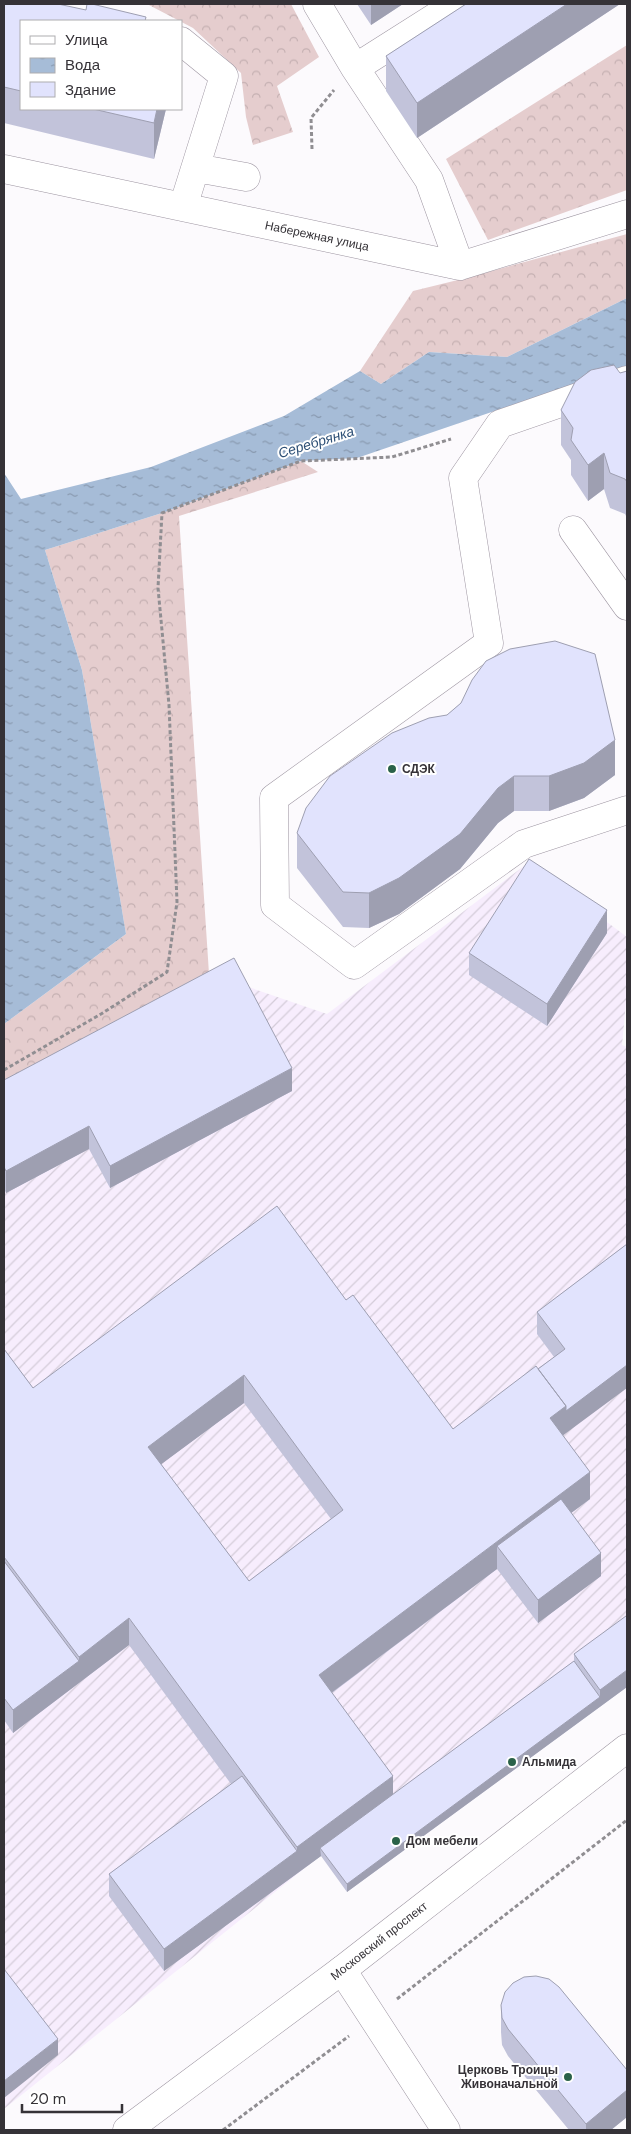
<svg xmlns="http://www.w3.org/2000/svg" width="631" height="2134" viewBox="0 0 631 2134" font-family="'DM Sans',sans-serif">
	<defs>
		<pattern id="industrial-furrows" width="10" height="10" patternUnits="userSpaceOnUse" patternTransform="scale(1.25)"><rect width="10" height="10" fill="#f7edfd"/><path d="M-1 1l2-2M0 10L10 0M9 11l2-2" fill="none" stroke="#d4ccd9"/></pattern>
		<pattern id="forest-crowns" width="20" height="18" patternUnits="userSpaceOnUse" patternTransform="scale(1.25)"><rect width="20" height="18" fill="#e5cdce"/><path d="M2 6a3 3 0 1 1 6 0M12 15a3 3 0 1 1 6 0" fill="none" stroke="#c5b0b2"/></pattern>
		<pattern id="water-ripples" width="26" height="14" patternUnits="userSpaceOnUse" patternTransform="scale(1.25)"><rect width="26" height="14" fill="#a6bcd7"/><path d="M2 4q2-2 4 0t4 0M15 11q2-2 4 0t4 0" fill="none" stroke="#8899af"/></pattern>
	</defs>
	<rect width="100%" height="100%" fill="#fcfafd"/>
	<path fill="url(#industrial-furrows)" d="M528,863L627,937V992L622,1045L627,1047V1631L320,1856L4,2109V1095L234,982L327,1014Z"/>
	<path fill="url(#forest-crowns)" d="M147,4H291L319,57L277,86L293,132L253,145L246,117L241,73L193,28Z
		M627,45V190L488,240L446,159Z
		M627,234V298L507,357L429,352L381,384L360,371L413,291L466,278Z
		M301,461L318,472L179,516L210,989L4,1095V1024L126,934L82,670L45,550L162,513Z"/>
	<path fill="url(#water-ripples)" d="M627,298V366L357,458L301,461L162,513L45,550L82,670L126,934L4,1024V473L21,499L151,467L284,416L360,371L381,384L429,352L507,357Z"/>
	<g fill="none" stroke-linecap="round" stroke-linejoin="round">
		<defs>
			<path id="minor" d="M317,4L355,68
				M456,4L355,68L429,180L460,266
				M181,41L224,76L183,207
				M196,168L246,177
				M4,169L460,266L627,214
				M627,380L500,424L463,478L489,643L274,798L275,905L354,965L524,844L627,810
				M573,530L627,606
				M342,1970L446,2130"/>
			<path id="major" d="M127,2130L342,1970L627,1748"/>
		</defs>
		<use href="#minor" stroke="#9d95a1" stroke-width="29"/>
		<use href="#major" stroke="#9d95a1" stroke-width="29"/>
		<path stroke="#908e92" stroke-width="3" stroke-dasharray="4 2.5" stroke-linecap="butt" d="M312,149L311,118L334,90
			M4,1070L101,1014L167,972L177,902L169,705L158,588L162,513L301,461L392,457L451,439
			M397,1999L627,1820
			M223,2130L349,2036"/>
		<use href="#minor" stroke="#fff" stroke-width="28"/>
		<use href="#major" stroke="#fff" stroke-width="28"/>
	</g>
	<path fill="#c2c3da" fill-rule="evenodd" d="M4,4L86,10L146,21H21V109H166L154,159L4,123Z
		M357,4H403L371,25Z
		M466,4H620L417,138L386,91V56Z
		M627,371V518L625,514L610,508L604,489L588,501L571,475V460L561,445V410L620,373Z
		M461,703L615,775L584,798L549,811H514L498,823L460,869L399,914L369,928L343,927L297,868V833L447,715Z
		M607,933L547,1026L469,975V953Z
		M4,1080L292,1091L110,1188L89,1149L6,1193L4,1189Z
		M627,1244L563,1435L590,1499L571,1513L601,1576L538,1623L497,1569L332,1693L393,1795L574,1661V1654L627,1687L347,1892L321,1856L164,1971L109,1896V1874L231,1784L129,1645L13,1733L4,1720V1349L33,1388L346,1300L453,1429L554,1357L537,1334V1312ZM244,1403L331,1519L249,1581L161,1464Z
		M501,2005L627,2070V2117L611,2130H569L508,2056L502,2045L501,2032Z"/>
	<path fill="#9e9fb1" d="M371,4H403L371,25Z
		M567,4H620L417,138V103Z
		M157,109H166L154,159V123Z
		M604,453V489L588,501V465Z
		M615,740V775L584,798L549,811V776Z
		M514,776V811L498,823L460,869L399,914L369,928V893L498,788Z
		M607,910V933L547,1026V1004Z
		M292,1068V1091L110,1188V1166Z
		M89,1126V1149L6,1193V1171Z
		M627,1365V1388L550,1445V1418L566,1406Z
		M244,1375V1403L148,1474V1447Z
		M590,1472V1499L508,1560L497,1546V1569L319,1702V1675Z
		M601,1553V1576L538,1623V1600Z
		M129,1618V1645L13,1733V1710L79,1661V1657Z
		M627,1670V1687L347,1892V1884L600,1697V1690Z
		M393,1776V1803L320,1848L321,1856L164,1971V1949L297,1851V1847Z
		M58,2039V2055L4,2098V2081Z
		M627,2090V2117L611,2130H586V2124Z"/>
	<path fill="#e1e3fd" stroke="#9e9fb1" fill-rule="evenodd" d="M4,4H58L86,10L87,4H92L146,17L145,21H21V91L4,87Z
		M466,4H567L417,103L386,56Z
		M93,109H157L154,123Z
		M614,365L620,373L627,371V482L625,479L610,473L604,453L588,465L571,440L573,428L561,410L575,382L591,370Z
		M555,641L595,654L615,740L584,763L549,776H514L498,788L460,834L399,878L369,893L343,892L297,833L306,808L330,776L392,733L429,718L447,715L461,703L472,680L486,661L510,649Z
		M529,859L607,910L547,1004L469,953Z
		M234,958L292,1068L110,1166L89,1126L6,1171L4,1167V1080Z
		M277,1206L346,1300L353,1295L453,1429L536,1366L566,1406L550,1418L590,1472L319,1675L393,1776L297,1847L129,1618L79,1657L4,1557V1349L33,1388ZM244,1375L343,1510L249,1581L148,1447Z
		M627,1244V1365L566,1411V1406L538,1369L565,1349L537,1312Z
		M561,1499L601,1553L538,1600L497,1546Z
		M4,1561L79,1661L13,1710L4,1698Z
		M626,1616L627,1617V1670L600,1690L574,1654Z
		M574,1661L600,1697L347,1884L320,1848Z
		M242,1776L297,1851L164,1949L109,1874Z
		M4,1969L58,2039L4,2081Z
		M536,1976L549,1979L559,1987L627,2070V2090L586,2124L508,2029L502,2018L501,2005L505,1992L513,1983L524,1977Z"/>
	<g fill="#2a6249" stroke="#fff" stroke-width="2">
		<circle cx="392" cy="769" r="5"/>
		<circle cx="512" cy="1762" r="5"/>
		<circle cx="396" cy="1841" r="5"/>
		<circle cx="568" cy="2077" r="5"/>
	</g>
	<g text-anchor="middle" stroke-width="4" stroke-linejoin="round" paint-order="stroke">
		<g font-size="12" fill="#353237" stroke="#fff">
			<text transform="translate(317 236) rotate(12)" y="4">Набережная улица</text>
			<text transform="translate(379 1941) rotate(-38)" y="4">Московский проспект</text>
		</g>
		<g font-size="12" font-weight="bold" fill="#353237" stroke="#fff" text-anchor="start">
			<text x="402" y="773">СДЭК</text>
			<text x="522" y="1766">Альмида</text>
			<text x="406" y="1845">Дом мебели</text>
			<text x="558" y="2074" text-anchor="end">Церковь Троицы<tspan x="558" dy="14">Живоначальной</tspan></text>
		</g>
		<g font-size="14" font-style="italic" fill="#2e5076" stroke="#fff">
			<text transform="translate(316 442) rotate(-17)" y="5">Серебрянка</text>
		</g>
	</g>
	<rect width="631" height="2134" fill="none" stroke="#353237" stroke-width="10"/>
	<rect x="20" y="20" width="162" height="90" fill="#ffffff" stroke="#aeadaf"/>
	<rect x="30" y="36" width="25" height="8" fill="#ffffff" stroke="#aeadaf"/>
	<text x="65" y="45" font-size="15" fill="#353237">Улица</text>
	<rect x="30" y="58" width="25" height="15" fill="url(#water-ripples)" stroke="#aeadaf"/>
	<text x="65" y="70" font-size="15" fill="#353237">Вода</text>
	<rect x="30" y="82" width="25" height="15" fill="#e1e3fd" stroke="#aeadaf"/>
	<text x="65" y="95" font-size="15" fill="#353237">Здание</text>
	<path d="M22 2104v8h100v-8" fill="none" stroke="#353237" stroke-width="2.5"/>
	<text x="30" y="2104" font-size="15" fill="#353237" stroke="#ffffff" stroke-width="4" paint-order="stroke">20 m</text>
</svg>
